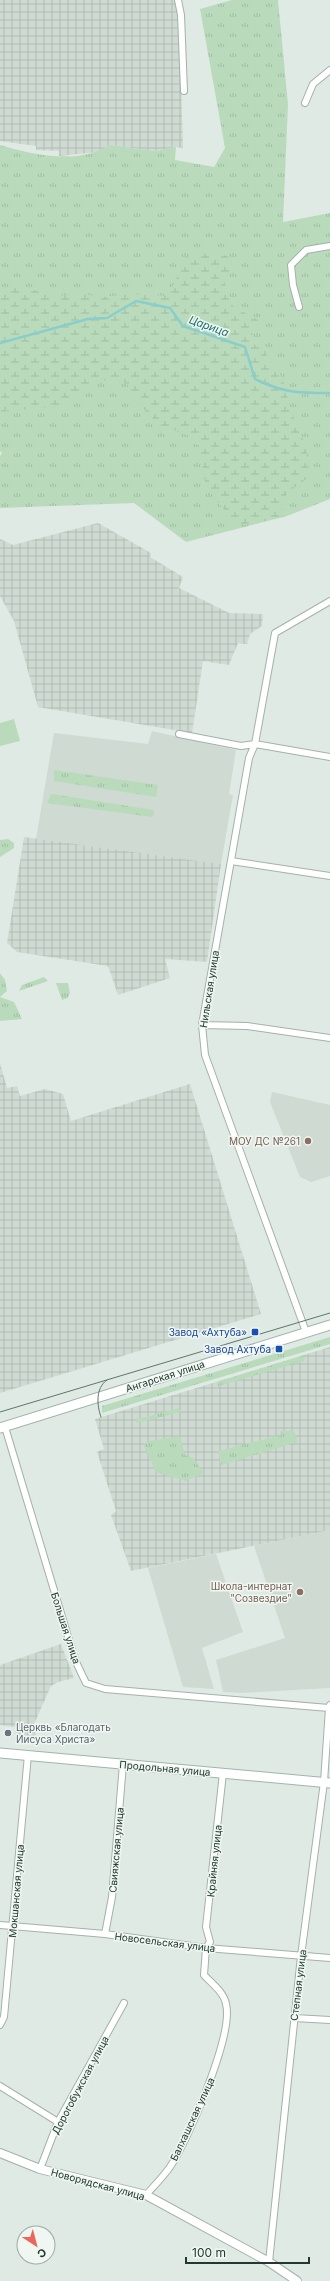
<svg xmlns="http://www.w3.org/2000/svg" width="330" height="2281" font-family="Inter,sans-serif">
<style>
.built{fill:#cedad2}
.industrial{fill:url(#industrial-grid)}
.grass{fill:url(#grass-tufts)}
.wetland{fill:url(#wetland-marsh)}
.park{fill:#b9dbbc}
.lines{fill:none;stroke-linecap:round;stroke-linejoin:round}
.stream{stroke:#89cecc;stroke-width:2.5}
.minor-casing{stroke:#a3b2aa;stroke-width:8}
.tertiary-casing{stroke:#a3b2aa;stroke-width:10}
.secondary-casing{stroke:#9fb5aa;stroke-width:11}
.minor{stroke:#fff;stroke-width:6}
.tertiary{stroke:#fff;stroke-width:8}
.secondary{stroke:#fff;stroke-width:9}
.tram{stroke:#5b766a;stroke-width:1}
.education-dot{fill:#8d6e63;stroke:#f0f7f2;stroke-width:1.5}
.transit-dot{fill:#1a4fb4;stroke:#f0f7f2;stroke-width:1.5}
.worship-dot{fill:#6b7280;stroke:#f0f7f2;stroke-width:1.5}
.labels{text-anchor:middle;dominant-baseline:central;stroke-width:3;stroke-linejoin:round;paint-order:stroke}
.street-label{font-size:10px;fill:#213a2f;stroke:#f0f7f2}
.education-label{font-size:10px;fill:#785e54;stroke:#f0f7f2;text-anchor:end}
.transit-label{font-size:10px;fill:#164399;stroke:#f0f7f2;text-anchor:end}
.worship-label{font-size:10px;fill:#5b616d;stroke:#f0f7f2;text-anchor:start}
.water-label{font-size:11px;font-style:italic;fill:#1e7372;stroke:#f0f7f2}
</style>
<defs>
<pattern id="industrial-grid" width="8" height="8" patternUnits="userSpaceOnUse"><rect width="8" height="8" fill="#cedad2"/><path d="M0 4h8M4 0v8" fill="none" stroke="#b1bcb5"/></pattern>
<pattern id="grass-tufts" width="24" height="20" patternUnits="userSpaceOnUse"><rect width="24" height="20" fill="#b9dbbc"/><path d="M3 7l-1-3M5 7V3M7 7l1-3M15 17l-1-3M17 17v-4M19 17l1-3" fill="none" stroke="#9fbda2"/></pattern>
<pattern id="wetland-marsh" width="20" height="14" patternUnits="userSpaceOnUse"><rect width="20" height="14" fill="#b9dbbc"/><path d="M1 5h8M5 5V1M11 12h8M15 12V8" fill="none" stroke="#9fbda2"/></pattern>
</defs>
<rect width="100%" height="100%" fill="#e0eae4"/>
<!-- built -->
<path class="built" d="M152 731 236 750 229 794 233 795 221 864 36 839 54 733 148 744Z
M272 1092 330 1105V1176L311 1182 300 1177 270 1102Z
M330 1530V1688L241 1693 223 1692 216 1660 285 1638 254 1546Z
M216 1554 243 1632 202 1648 214 1689 183 1687 148 1568Z"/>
<!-- industrial -->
<path class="industrial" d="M0 0H176L179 15 183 148 176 147 155 151 110 145 98 152 59 156V151L36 150V146L0 141Z
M98 523 151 553 150 557 183 577 179 588 229 613 263 614 262 626 250 634 247 644 238 643 229 665 203 661 192 733 38 707 14 621 0 596V539L13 545Z
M24 837 221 864 207 962 165 959 170 978 118 995 108 966 17 952 7 943Z
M0 1063 7 1088 17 1086 20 1096 45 1089 63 1094 71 1121 190 1084 261 1314 0 1393Z
M330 1347V1530L131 1571 111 1515 116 1511 97 1452 104 1449 95 1419Z
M61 1644 74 1678 58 1682 51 1686 34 1724 36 1725 35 1742 15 1740 16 1727 0 1725V1665Z"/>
<!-- grass -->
<path class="grass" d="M232 0H278L288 104 283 222 330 213V499L287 516 186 542 134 503 0 508V456L2 453 0 451V145C34 155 78 165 110 145L155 151 176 147 175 160 214 167 225 148 200 9Z
M54 770 158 785 156 797 54 781Z
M51 794 154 810 153 817 47 803Z
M8 839 14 843V848L0 857V840Z
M0 973 5 980 7 991 0 997 14 1002 22 1019 0 1021Z
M44 977 48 981 19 991 22 985Z
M56 983H68L70 993 68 998 62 1000Z
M330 1337V1344L102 1413V1406Z
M305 1355 304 1361 218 1386 217 1382Z
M179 1408 181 1412 137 1423 135 1420Z
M280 1431H294L298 1442 221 1465 218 1451 281 1435Z
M180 1436 185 1455 193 1458 204 1473 185 1481 156 1472 143 1444 149 1441Z"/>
<!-- wetland -->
<path class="wetland" d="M209 253 228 256 232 266 224 281 233 306 258 320 252 333 256 347 264 346 267 356 283 379 291 411 306 446 310 477C296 486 279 494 282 513L287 515 248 525 234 523 206 486 199 449 193 437 159 425 136 401 127 384 114 376 84 391 62 406 0 412V295L17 286 59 296 79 293 100 297 133 294 167 296 174 284 184 258Z"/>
<!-- park -->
<path class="park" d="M14 719 20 741 0 746V723Z"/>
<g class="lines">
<!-- stream -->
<path class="stream" d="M0 343 88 319 107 318 136 301 170 308 183 326 245 347 255 379C284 393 298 393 330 393"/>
<defs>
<path id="minor" d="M178 0 181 15 184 91
M305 103 313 84 330 70
M299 307 293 285 291 265 306 250 330 246
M179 734 241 746 255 744 330 757
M231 861 330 876
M202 1025 247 1026 330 1038
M306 1332 205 1055 202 1025 249 758 255 744 275 633 330 601
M5 1427 75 1660 86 1683 105 1689 329 1708 330 1705
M0 1925 105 1934 206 1948 330 1958
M105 1934 112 1897 123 1764
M294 2018 330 2020
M0 2025 4 2017 28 1755
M0 2086 58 2122
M40 2169 58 2122 124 2003
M146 2195C154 2186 163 2177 170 2167 188 2140 234 2034 226 2004 224 1992 211 1983 204 1975L206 1948 210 1942 206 1927 223 1773
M269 2262 301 1956 324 1782 329 1708"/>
<path id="tertiary" d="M0 2153 40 2169 146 2195 269 2262 297 2281"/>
<path id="secondary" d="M0 1428 330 1325
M0 1753 330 1783"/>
</defs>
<!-- minor casing -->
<use href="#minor" class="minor-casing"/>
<!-- tertiary casing -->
<use href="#tertiary" class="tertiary-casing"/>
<!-- secondary casing -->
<use href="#secondary" class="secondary-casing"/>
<!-- minor -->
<use href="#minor" class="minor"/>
<!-- tertiary -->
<use href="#tertiary" class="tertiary"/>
<!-- secondary -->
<use href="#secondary" class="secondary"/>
<!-- tram -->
<path class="tram" d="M0 1412 330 1313
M101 1417C97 1406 95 1388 107 1380"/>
</g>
<!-- markers -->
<g class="education-dot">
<circle cx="308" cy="1141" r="4"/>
<circle cx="300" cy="1592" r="4"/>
</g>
<g class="transit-dot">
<rect x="251" y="1328" width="8" height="8" rx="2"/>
<rect x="275" y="1345" width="8" height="8" rx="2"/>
</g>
<circle class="worship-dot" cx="8" cy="1733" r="4"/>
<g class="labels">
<!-- street labels -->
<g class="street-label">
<text transform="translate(209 989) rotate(-81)">Нильская улица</text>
<text transform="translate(165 1376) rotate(-18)">Ангарская улица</text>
<text transform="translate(66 1628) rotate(72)">Большая улица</text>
<text transform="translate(165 1768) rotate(5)">Продольная улица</text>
<text transform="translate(116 1850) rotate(-85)">Свияжская улица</text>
<text transform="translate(214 1861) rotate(-84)">Крайняя улица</text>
<text transform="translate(16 1891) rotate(-85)">Мокшанская улица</text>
<text transform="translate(165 1942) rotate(7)">Новосельская улица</text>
<text transform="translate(298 1985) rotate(-83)">Степная улица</text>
<text transform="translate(80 2085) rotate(-62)">Дорогобужская улица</text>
<text transform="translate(192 2119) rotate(-65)">Балхашская улица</text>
<text transform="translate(98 2184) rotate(15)">Новорядская улица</text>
</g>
<!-- education labels -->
<g class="education-label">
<text x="300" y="1141">МОУ ДС №261</text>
<text x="292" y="1586">Школа-интернат<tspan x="292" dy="12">"Созвездие"</tspan></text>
</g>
<!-- transit labels -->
<g class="transit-label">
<text x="247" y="1332">Завод «Ахтуба»</text>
<text x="271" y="1349">Завод Ахтуба</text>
</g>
<!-- worship labels -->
<g class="worship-label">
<text x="16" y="1727">Церквь «Благодать<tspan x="16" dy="12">Иисуса Христа»</tspan></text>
</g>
<!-- water labels -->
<g class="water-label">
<text transform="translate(209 326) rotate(20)">Царица</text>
</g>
</g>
<!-- north arrow -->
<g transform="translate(36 2245) rotate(144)"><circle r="19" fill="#f0f7f2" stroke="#9daba4"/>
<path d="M0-3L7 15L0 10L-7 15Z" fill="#ed655b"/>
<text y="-6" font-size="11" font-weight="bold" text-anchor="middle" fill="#213a2f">С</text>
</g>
<!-- scale -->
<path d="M186 2257v6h123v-6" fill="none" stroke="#213a2f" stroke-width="2"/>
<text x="192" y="2257" font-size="12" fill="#213a2f" stroke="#f0f7f2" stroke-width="3" paint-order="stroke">100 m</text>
</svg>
